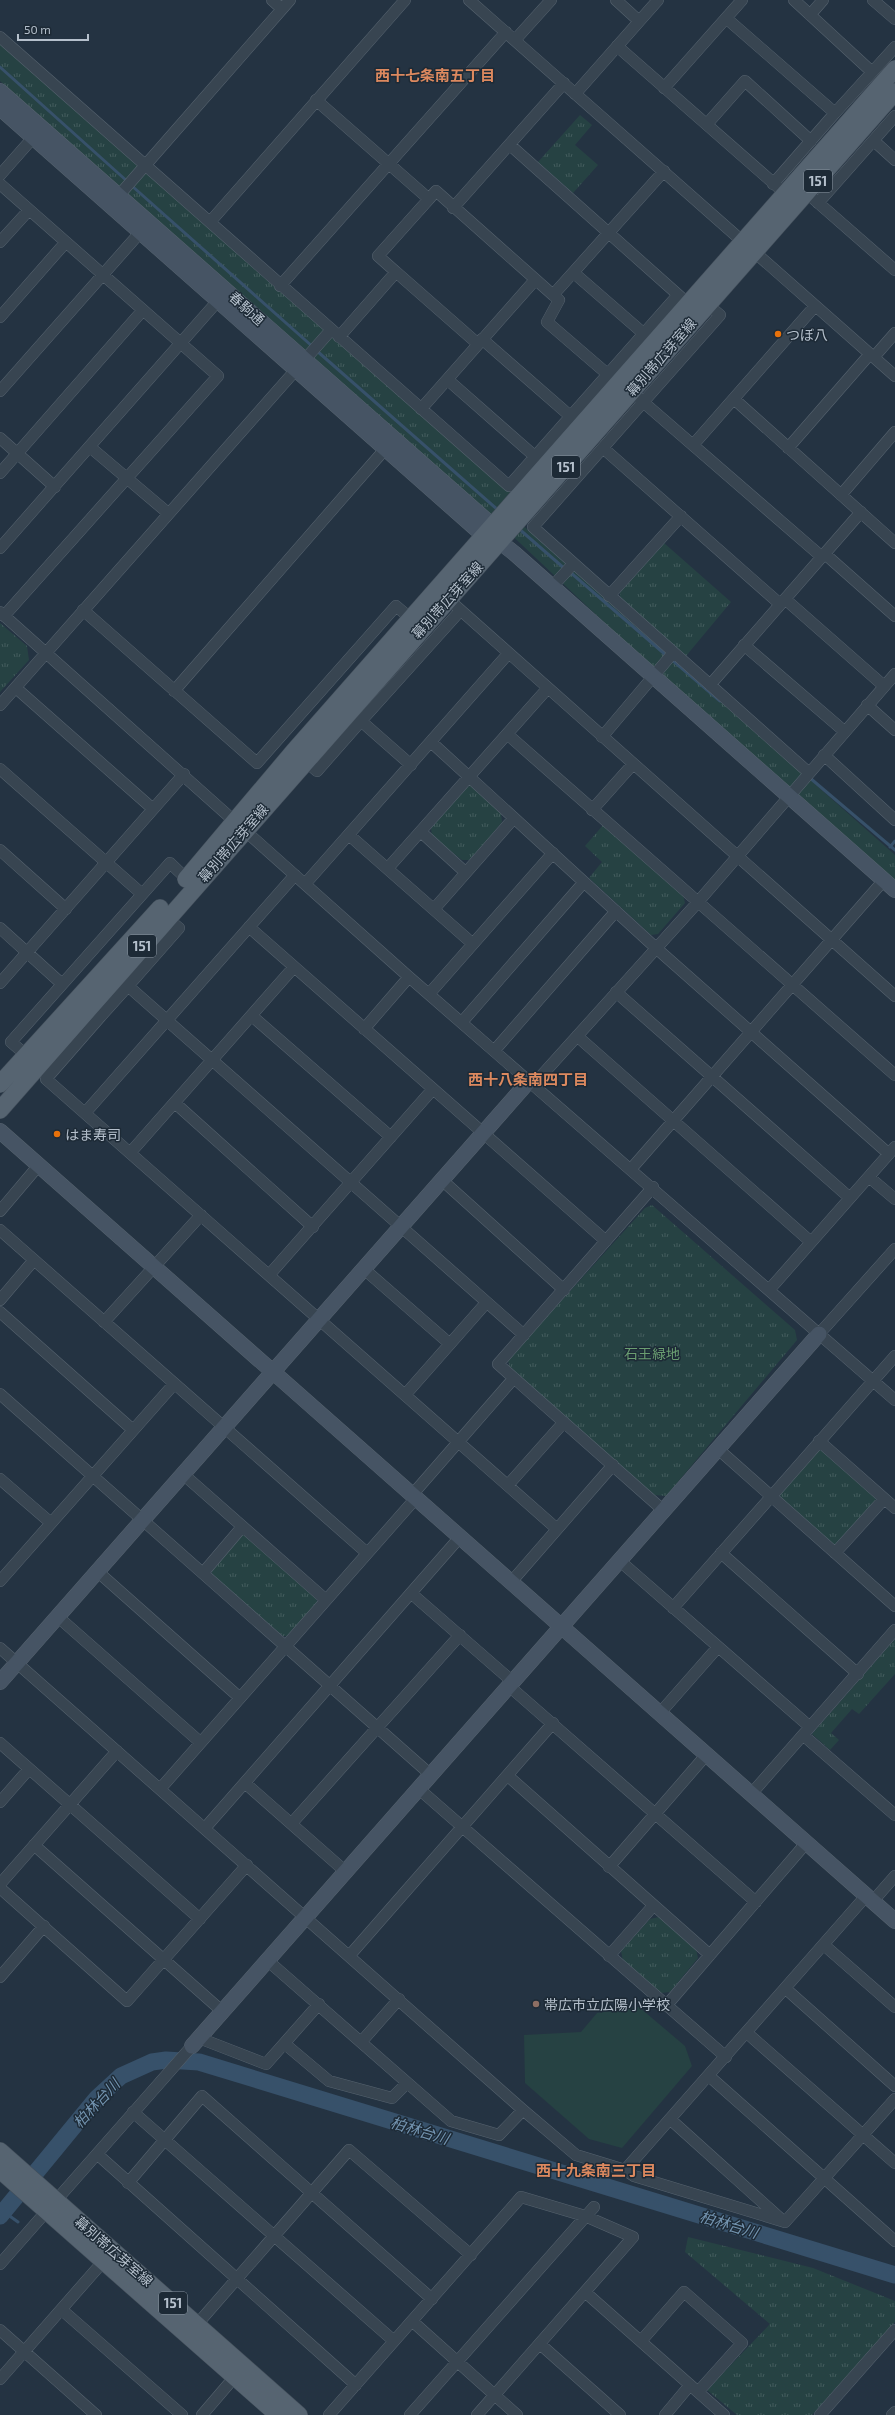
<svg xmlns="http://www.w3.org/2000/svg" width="895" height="2415" font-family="'Exo 2','Noto Sans JP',sans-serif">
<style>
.grass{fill:url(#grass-tufts)}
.pitch{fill:#264243}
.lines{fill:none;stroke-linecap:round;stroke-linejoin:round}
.stream{stroke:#37516a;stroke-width:3}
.river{stroke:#37516a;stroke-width:17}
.street-casing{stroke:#56636f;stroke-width:12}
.secondary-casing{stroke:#56636f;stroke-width:16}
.primary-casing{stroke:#424e5a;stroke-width:18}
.street{stroke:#384551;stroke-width:11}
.secondary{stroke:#465464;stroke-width:15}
.primary{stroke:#566471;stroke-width:17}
.food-dot{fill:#e8710a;stroke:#1d2a36;stroke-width:1.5}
.education-dot{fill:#8d6e63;stroke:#1d2a36;stroke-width:1.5}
.labels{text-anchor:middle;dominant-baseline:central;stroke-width:3;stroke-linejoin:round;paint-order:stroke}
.shield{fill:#1d2a36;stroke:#87939f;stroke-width:1}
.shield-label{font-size:13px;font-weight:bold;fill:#b5c0cc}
.street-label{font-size:14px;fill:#b5c0cc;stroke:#1d2a36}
.poi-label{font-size:14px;fill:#b5c0cc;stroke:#1d2a36;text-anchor:start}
.park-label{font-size:14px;fill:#6a9e71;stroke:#1d2a36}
.neighbourhood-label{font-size:15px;font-weight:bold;fill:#dc895f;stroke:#1d2a36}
.water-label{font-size:15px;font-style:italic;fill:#7394b0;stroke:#1d2a36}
</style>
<defs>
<pattern id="grass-tufts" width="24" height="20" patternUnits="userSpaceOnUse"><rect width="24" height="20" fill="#264243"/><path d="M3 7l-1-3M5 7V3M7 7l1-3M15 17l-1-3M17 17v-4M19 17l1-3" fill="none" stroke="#435c5d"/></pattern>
</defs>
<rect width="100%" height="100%" fill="#243342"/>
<!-- grass -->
<path class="grass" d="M0 43 512 494 502 507 895 855V880L659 674 485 510 0 81Z
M580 115 592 125 575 145 598 165 573 193 538 162Z
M664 543 731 602 686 656 620 598V591Z
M0 623 27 646 29 660 0 692Z
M472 786 501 813 502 822 471 860H462L432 836 431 828 466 787Z
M604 824 683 895 685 903 658 934 651 935 589 878 602 862 585 846Z
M652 1205 795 1330 797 1340 666 1496 654 1495 510 1370 508 1360 645 1208Z
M824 1450 875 1495 876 1502 836 1547 781 1500 780 1493 817 1451Z
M245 1535 313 1593 318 1603 287 1636H283L213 1576 211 1569 239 1536Z
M895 1639V1674L859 1714 852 1709 831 1733 839 1740 830 1750 812 1734Z
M659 1917 696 1949 698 1958 670 1992 661 1993 623 1961 621 1951 650 1919Z
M688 2237 813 2268 895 2301V2322L812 2415H737L707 2390 770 2324 685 2252Z"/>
<!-- pitch -->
<path class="pitch" d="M639 2007 685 2046 692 2066 622 2148 589 2139 525 2083 524 2035 581 2032 597 2013Z"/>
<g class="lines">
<!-- stream -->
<path class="stream" d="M0 67 128 182
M132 186 313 347
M317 351 499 511
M518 528 565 569
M570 572 667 656
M671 659 720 701
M810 778 895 850
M890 847 895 841
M4 2212 18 2222"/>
<!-- river -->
<path class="river" d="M0 2216 97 2098 121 2076 152 2062 166 2060 199 2062 895 2275"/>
<defs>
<path id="street" d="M272 0 282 9
M469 0 895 376
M616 0 639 21
M794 0 872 72
M873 0 895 19
M810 15 823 0
M726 18 835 113 773 184
M0 37 509 486 678 295
M515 40 551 0
M617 46 779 188
M664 88 742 0
M575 94 658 0
M316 100 429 199 436 191 553 295 559 300 547 322 612 378
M835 113 895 47
M707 124 745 81 811 141
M874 141 895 160
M510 145 684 300
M0 175 38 132
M0 184 218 376 4 616
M807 193 895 270
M114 201 290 0
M818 203 895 116
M453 208 564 83
M210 222 405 0
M0 242 29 210
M396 272 378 256 429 199
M574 273 643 333
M280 286 506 32
M553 295 664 171
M708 305 720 315 533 527 808 772
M0 317 66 242
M339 337 396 272 478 344
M482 339 569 415
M874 357 895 333
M448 380 539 460
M627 388 822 557
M0 391 145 227
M734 399 895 543
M421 409 535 280
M0 438 55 487
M693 445 815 306
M90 447 168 513
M603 448 780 604
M788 448 870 354
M0 473 143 310
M841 495 895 432
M0 548 223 295
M825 554 895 616
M552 587 573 564
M609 596 681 516
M448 599 895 996
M785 599 884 686
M83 610 257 763 396 606 416 623
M0 612 409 977 895 1400
M744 645 844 731
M710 685 861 512
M16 688 153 809
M174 691 386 448
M0 705 331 330
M867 705 895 730
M361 721 460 611
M507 734 895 1075
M602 737 673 653
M431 742 656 948 889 1154
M824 755 895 820
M302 758 317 771 361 721 411 765
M0 769 142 894
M592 810 633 764
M421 832 465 872
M349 835 473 944
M0 850 66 909
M388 868 547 689
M305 884 508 654
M434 909 514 818
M249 927 606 1241
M0 928 62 984
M0 983 184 774
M128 986 179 928 167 918
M616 992 850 1198
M429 994 553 853
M87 1003 101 1016 46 1079 557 1529
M101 1016 128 986 524 1335
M252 1016 391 1137
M462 1022 584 882
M364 1029 409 977
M577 1036 811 1242
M494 1051 616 911
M26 1055 11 1042 170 863 191 883
M533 1085 698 902 895 674
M175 1103 313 1227
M85 1113 295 875
M130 1153 294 967
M631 1169 884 880
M869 1177 895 1199
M443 1181 564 1290
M653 1187 498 1364 664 1511
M0 1211 39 1165
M0 1230 367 1553
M364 1269 450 1344
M270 1274 433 1089
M769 1290 895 1147
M0 1300 34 1260
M0 1312 133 1430
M104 1322 201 1215
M819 1334 895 1249
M0 1394 431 1775
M405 1395 486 1303
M819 1441 895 1508
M718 1449 895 1606
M183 1474 326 1600
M0 1479 51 1523
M508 1485 564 1422
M412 1495 514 1378
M721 1553 858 1674
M835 1553 884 1499
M620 1561 810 1727
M97 1571 239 1697
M203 1573 242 1527
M0 1581 174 1384
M512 1581 613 1465
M412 1594 513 1682
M673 1608 895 1356
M57 1616 200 1742
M0 1648 523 2110 576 2155 625 2170 634 2176 785 2222
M509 1686 756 1902
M660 1713 718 1647
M803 1735 895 1815
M0 1743 200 1919
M508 1776 710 1955
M245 1783 346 1872
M160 1789 416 1498
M419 1789 726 2057
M752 1793 895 1630
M0 1802 29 1769
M292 1823 460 1635
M205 1828 460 1537
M34 1845 223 2012
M609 1867 707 1754
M0 1884 117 1751
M0 1888 127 2001 247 1865
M873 1901 895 1876
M824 1945 895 2007
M350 1955 553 1723
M609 1956 653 1906
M267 1960 451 2121 499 2135 523 2110
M0 1977 44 1926
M786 1989 895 2086
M666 2006 807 1842
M747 2033 895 2163
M199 2038 266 2064 319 2004
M362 2041 399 1999
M285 2044 329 2081 392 2098 407 2083
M709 2076 895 2241
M133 2112 394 2341
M671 2120 782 2220
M97 2154 356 2385
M625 2170 866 1896
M128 2183 202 2096 432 2299
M785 2222 895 2099
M0 2264 192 2046
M585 2292 724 2415
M62 2310 182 2415
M412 2321 517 2415
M193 2329 349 2150 471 2255
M0 2330 96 2415
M641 2341 684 2292 742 2343 698 2392
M540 2344 620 2415
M0 2379 108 2256
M202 2415 238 2373
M329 2415 521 2197 585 2216 633 2237 477 2415
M410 2415 594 2207
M665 2415 690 2385
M820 2415 895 2330
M892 2415 895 2412"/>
<path id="secondary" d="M0 91 493 526 497 535
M0 108 484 536 500 542 514 553 895 890
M0 1131 895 1921
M0 1682 529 1081
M192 2046 819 1334"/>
<path id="primary" d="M186 879 294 751 895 69
M0 1084 160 908
M0 1110 895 92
M0 2151 299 2415
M0 2170 278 2415"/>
</defs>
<!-- street casing -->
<use href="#street" class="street-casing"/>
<!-- secondary casing -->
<use href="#secondary" class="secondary-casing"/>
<!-- primary casing -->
<use href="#primary" class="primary-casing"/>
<!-- street -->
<use href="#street" class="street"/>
<!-- secondary -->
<use href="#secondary" class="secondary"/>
<!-- primary -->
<use href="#primary" class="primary"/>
</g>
<!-- markers -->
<g class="food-dot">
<circle cx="778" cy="334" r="4"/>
<circle cx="57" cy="1134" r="4"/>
</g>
<circle class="education-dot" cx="536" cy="2004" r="4"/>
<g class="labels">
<!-- shield labels -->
<g class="shield">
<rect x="804" y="170" width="28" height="22" rx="3"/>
<rect x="552" y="456" width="28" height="22" rx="3"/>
<rect x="128" y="935" width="28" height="22" rx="3"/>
<rect x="159" y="2292" width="28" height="22" rx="3"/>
</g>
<g class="shield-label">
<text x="818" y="181">151</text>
<text x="566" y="467">151</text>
<text x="142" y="946">151</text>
<text x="173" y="2303">151</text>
</g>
<!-- street labels -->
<g class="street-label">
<text transform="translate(247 308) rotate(42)">春駒通</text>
<text transform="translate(661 357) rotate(-49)">幕別帯広芽室線</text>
<text transform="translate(447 600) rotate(-48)">幕別帯広芽室線</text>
<text transform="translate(233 843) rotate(-49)">幕別帯広芽室線</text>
<text transform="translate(114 2251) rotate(41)">幕別帯広芽室線</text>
</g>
<!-- poi labels -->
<g class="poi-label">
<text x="786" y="334">つぼ八</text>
<text x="65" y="1134">はま寿司</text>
<text x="544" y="2004">帯広市立広陽小学校</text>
</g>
<!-- park labels -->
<g class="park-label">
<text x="652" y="1353">石王緑地</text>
</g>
<!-- neighbourhood labels -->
<g class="neighbourhood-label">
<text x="435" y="75">西十七条南五丁目</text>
<text x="528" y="1079">西十八条南四丁目</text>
<text x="596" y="2170">西十九条南三丁目</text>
</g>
<!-- water labels -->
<g class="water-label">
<text transform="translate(96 2103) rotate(-47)">柏林台川</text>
<text transform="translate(420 2130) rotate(17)">柏林台川</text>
<text transform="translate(729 2224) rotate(17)">柏林台川</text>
</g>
</g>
<!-- scale -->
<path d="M18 34v6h70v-6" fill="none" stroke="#b5c0cc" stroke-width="2"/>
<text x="24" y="34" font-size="12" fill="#b5c0cc" stroke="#1d2a36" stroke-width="3" paint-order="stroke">50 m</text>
</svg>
